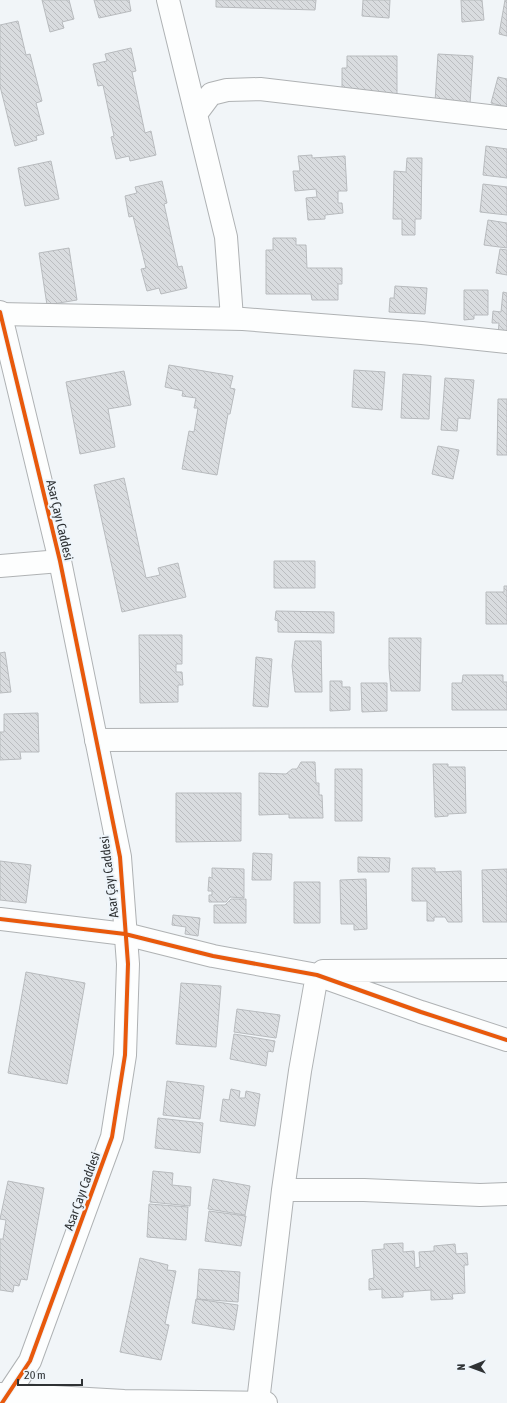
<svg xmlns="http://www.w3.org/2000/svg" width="507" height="1403" font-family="'Asap Condensed',sans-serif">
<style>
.building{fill:url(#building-back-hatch);stroke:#b8bbbe}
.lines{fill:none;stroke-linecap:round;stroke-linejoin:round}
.minor-casing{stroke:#afb2b4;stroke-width:24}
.tertiary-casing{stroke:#afb2b4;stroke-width:24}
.minor{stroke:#fdfefe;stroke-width:22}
.tertiary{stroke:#fdfefe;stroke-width:22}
.cycleway-casing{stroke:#eef5fb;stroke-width:6}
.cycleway{stroke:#e8590c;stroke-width:4}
.labels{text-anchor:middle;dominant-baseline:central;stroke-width:4;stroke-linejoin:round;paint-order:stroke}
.street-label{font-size:13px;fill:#2f3234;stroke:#eef5fb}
</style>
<defs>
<pattern id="building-back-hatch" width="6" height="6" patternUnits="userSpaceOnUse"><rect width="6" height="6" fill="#d9dcdf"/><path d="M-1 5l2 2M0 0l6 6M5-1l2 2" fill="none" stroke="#bbbdc0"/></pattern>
</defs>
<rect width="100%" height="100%" fill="#f1f5f8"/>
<!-- building -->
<path class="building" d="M42 0H69L74 19 62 22 64 28 50 32Z
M94 0H129L131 11 99 18Z
M216 0H316L315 10 216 7Z
M363 0H390L389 18 362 16Z
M461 0H482L484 20 462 22Z
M505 0H507V36L499 34Z
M18 21 26 55 30 54 42 101 36 103 44 134 36 136 37 140 15 146 0 86V25Z
M131 48 136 71 132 72 145 133 151 131 156 155 130 161 129 156 116 159 111 137 114 136 103 85 98 86 93 64 107 61 105 54Z
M438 54 473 56 470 104 435 102Z
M347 56H397V94L342 95V68H347Z
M498 77 507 79V107L491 103Z
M486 146 507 149V178L483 175Z
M312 155V158L345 156 347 191H338V203H342L343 213 325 215V219L308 220 306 198 317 197 316 189 295 191 293 171H300L298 156Z
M407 158H422L421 219H415V235H402V219H393L394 171 406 172Z
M51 161 59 199 25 206 18 168Z
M162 181 167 203 164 204 178 267 182 266 187 288 161 294 159 288 147 291 141 269 146 268 133 216 129 217 125 196 137 193 135 187Z
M483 184 507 187V215L480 212Z
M488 220 507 223V248L484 245Z
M273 238H296V245H306L307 268H342V284H338V300H312L311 294H266V250H273Z
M69 248 77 300 47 305 39 253Z
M500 249 507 250V275L496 273Z
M395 286 427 288 425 314 389 312 390 298H394Z
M464 290H488V315H474V319L464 320Z
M503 292 507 293V335H498L499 323H492L493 311 501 312Z
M169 365 233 376 230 388 235 389 230 414H228L217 475 182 469 189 431 194 432 198 408H194L196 398 182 396 183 391 165 387Z
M354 370 385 372 382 410 352 407Z
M124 371 131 405 108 409 115 447 80 454 66 382Z
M403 374 431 376 429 419 401 418Z
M445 378 474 380 470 419 458 418 457 431 441 430Z
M498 399H507V455H497Z
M438 446 459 450 453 479 432 474Z
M124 478 146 578 160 575 158 568 178 563 186 597 122 612 94 485Z
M274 561H315V588H274Z
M504 586H507V624H486V592H504Z
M276 611 334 612V633L278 632V621L275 620Z
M139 635H182V664H176V672H182L183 685H178V702L140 703Z
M389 638H421L420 691H391L389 668Z
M295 641H321L322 692H295L292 666Z
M5 652 11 692 0 693V653Z
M256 657 272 659 268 707 253 706Z
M463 675H503V682H507V710H452V683H462Z
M330 681H342V687H350V710L330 711Z
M361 683H387V711L362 712Z
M38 713 39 752H20L21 759 0 760V732H4V714Z
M301 762H315L316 783H319V795H322L323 818H289V814L259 815V773L286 774 292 769H297Z
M433 764H448V767H465L466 813 448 814V816L435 817Z
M335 769H362V821H335Z
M176 793H241V841L176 842Z
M253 853 272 854 271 880H252Z
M358 857 390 858 389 872H358Z
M0 861 31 865 26 903 0 900Z
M212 868 244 869V898L230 897 226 902H209V895H212V891H208L209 877 212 878Z
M412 868H435V872L461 871 462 922H448L445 917H434V921H427V901H412Z
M507 869V922H483L482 870Z
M366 879 367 929 354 930V924H341L340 880Z
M294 882H320V923H294Z
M231 899H246V923H214V905H225Z
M173 915 200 918 198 936 185 934 186 927 172 925Z
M26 972 85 983 67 1084 8 1073Z
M181 983 221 986 216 1047 176 1044Z
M237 1009 280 1015 276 1038 234 1032Z
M234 1034 275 1041 273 1052 268 1051 266 1066 230 1059Z
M167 1081 204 1086 200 1119 163 1115Z
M231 1089 240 1091 239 1098H245L246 1091 260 1094 255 1126 220 1121 223 1099 229 1100Z
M158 1118 203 1123 200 1153 155 1148Z
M153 1171 173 1173 172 1185 191 1187 190 1206 150 1202Z
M213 1179 250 1186 245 1215 208 1209Z
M8 1181 44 1188 27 1280 21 1279 19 1286 14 1285 13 1292 0 1290V1239H3L6 1220 0 1219Z
M149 1204 188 1207 186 1240 147 1237Z
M209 1211 246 1216 241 1246 205 1241Z
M403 1243V1252L414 1251 415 1268 420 1267 419 1252 434 1251V1246L455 1244 456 1254 467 1253 468 1265H464L465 1293 452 1294 453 1299 431 1300V1290L403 1292V1297L382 1298V1289L369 1290V1279L374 1278 372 1250 384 1249V1244Z
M140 1258 168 1265 167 1270 176 1271 165 1324 169 1325 161 1360 120 1352Z
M199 1269 240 1272 238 1302 197 1299Z
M196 1299 238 1305 234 1330 192 1323Z"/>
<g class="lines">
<defs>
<path id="minor" d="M168 0 226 237 232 318
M196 114 211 94 227 90 260 89 507 118
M0 314 243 319 422 333 507 342
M0 566 60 561
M96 740 507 739
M0 919 125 934 213 956 317 975 421 1012 507 1040
M323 971 507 970
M283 1190H364L480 1195 507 1194
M258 1402 283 1190 300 1071 317 975"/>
<path id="tertiary" d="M0 312 60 561 120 857 128 964 125 1055 112 1137 30 1361 2 1403
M0 1394 124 1401 266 1403"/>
</defs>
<!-- minor casing -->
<use href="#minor" class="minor-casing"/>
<!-- tertiary casing -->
<use href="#tertiary" class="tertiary-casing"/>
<!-- minor -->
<use href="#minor" class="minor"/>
<!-- tertiary -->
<use href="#tertiary" class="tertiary"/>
<defs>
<path id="cycleway" d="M0 312 60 561 120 857 128 964 125 1055 112 1137 30 1361 2 1403
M0 919 125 934 213 956 317 975 421 1012 507 1040"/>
</defs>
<!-- cycleway casing -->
<use href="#cycleway" class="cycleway-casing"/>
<!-- cycleway -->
<use href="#cycleway" class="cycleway"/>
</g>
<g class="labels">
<!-- street labels -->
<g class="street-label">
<text transform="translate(60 520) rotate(77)">Asar Çayı Caddesi</text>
<text transform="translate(109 877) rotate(-97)">Asar Çayı Caddesi</text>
<text transform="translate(82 1191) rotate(-70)">Asar Çayı Caddesi</text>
</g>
</g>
<!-- north arrow -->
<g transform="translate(471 1367) rotate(269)" stroke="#eef5fb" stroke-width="3" paint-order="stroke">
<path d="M0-3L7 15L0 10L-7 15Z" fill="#2f3234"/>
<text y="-6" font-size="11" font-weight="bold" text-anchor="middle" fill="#2f3234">N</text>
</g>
<!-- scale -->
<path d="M18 1379v6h64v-6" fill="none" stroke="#2f3234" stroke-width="2"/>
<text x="24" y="1379" font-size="12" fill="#2f3234" stroke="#eef5fb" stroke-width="3" paint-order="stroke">20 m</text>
</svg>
